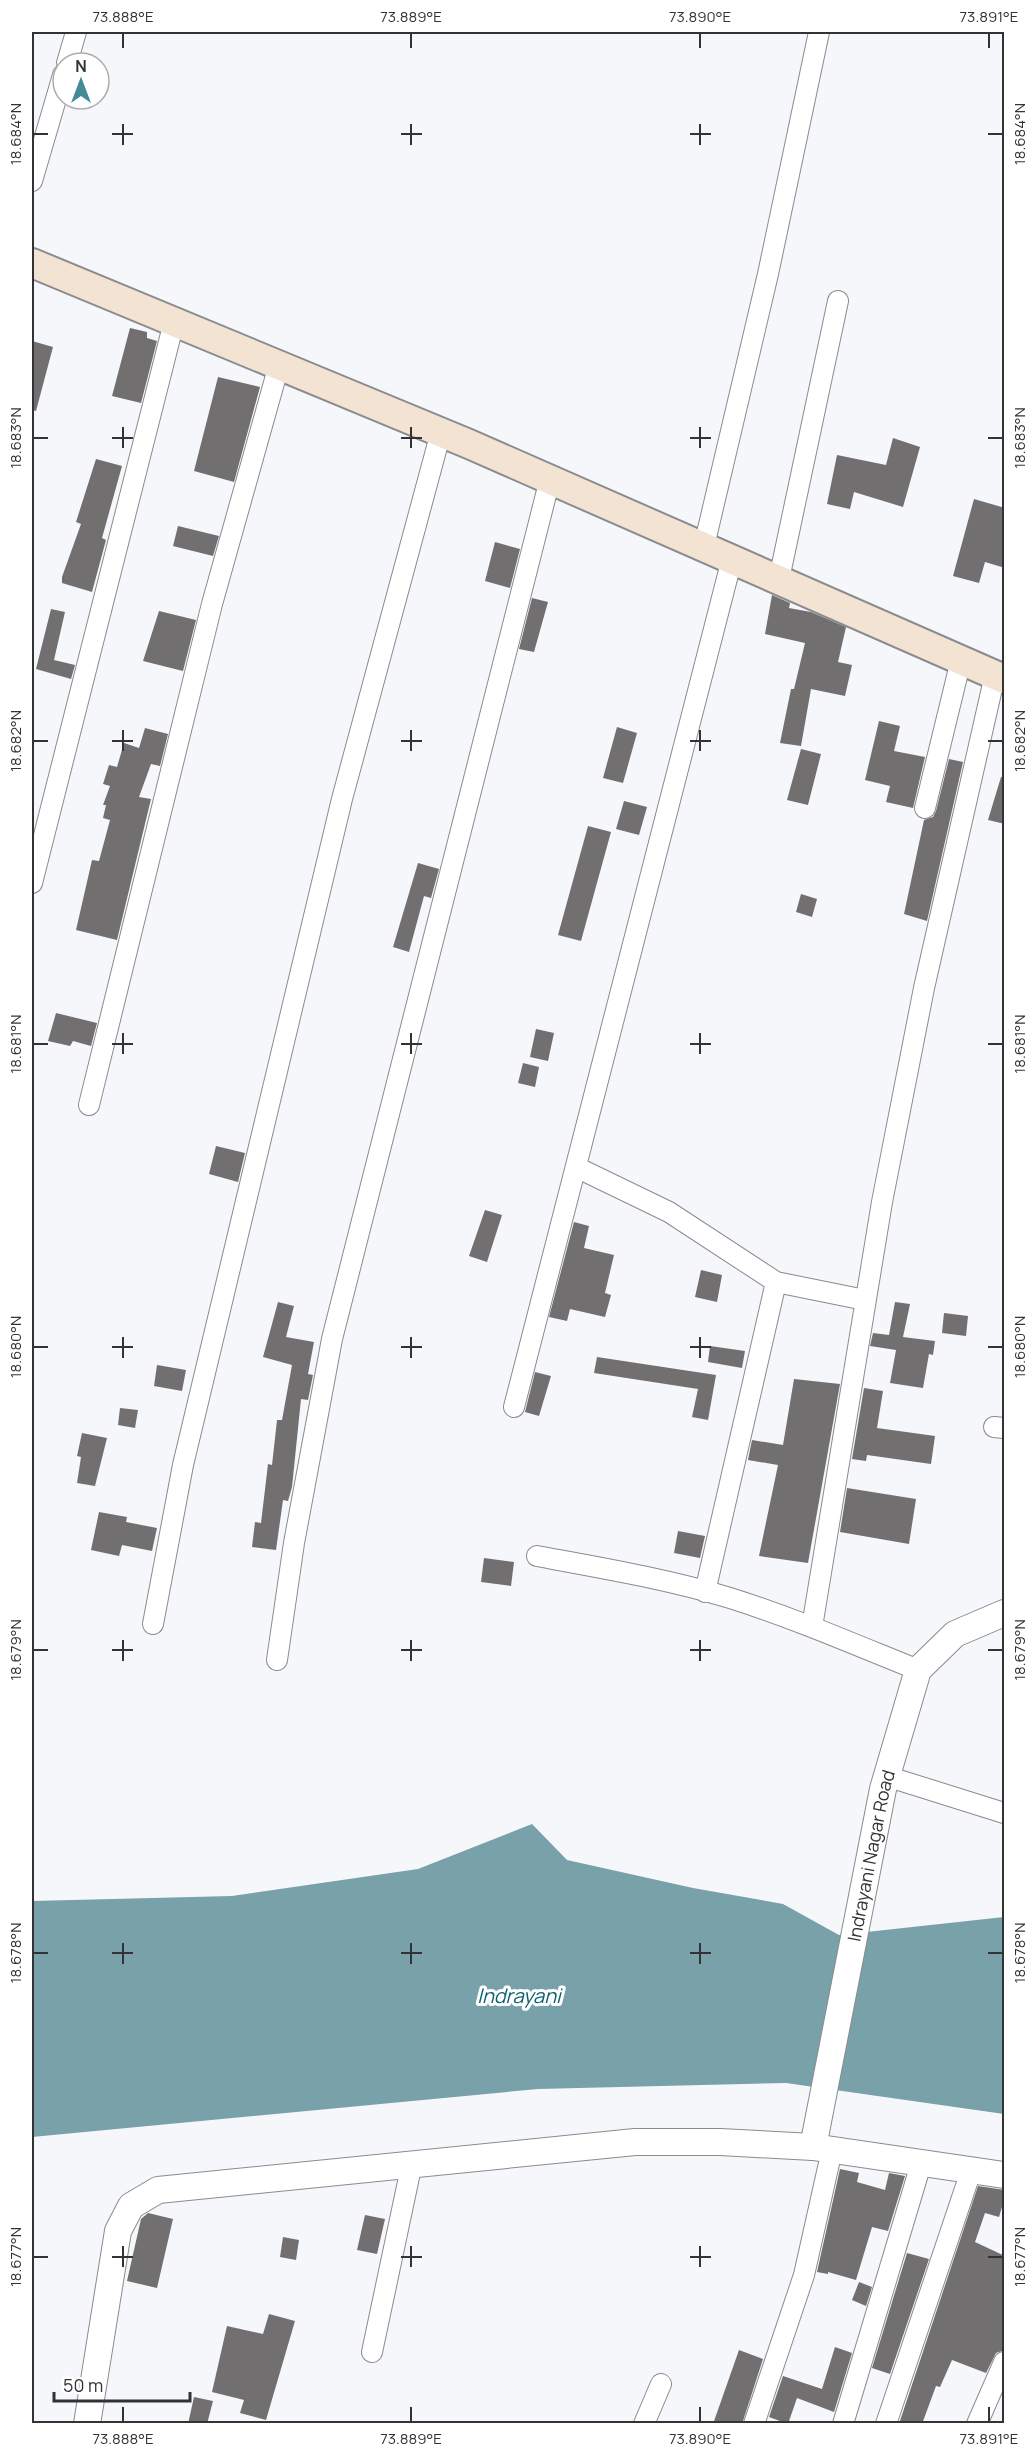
<svg xmlns="http://www.w3.org/2000/svg" width="1036" height="2455" font-family="Manrope,sans-serif">
<style>
.water{fill:#78a1aa}
.building{fill:#726f71}
.lines{fill:none;stroke-linecap:round;stroke-linejoin:round}
.minor-casing{stroke:#8a8b8e;stroke-width:22}
.tertiary-casing{stroke:#8a8b8e;stroke-width:28}
.secondary-casing{stroke:#8a8b8e;stroke-width:32}
.minor{stroke:#fff;stroke-width:20}
.tertiary{stroke:#fff;stroke-width:26}
.secondary{stroke:#f2e3d3;stroke-width:28}
.ticks{fill:none;stroke:#323334;stroke-width:2}
.labels{text-anchor:middle;dominant-baseline:central;stroke-width:6;stroke-linejoin:round;paint-order:stroke}
.street-label{font-size:18px;fill:#323334;stroke:#fff}
.water-label{font-size:20px;font-style:italic;fill:#0c6170;stroke:#fff}
.neatline{fill:none;stroke:#323334;stroke-width:2}
.ticks-label{font-size:15px;text-anchor:middle;fill:#323334}
</style>
<rect width="100%" height="100%" fill="#f6f7fb"/>
<!-- water -->
<path class="water" d="M532 1824 567 1860 693 1888 783 1904 839 1935 1004 1917V2114L786 2083 538 2089 32 2137V1901L232 1896 418 1869Z"/>
<!-- building -->
<path class="building" d="M130 328 147 332V338L157 341 141 403 112 396Z
M32 341 53 347 36 411 32 410Z
M218 377 260 387 234 482 194 471Z
M893 438 920 447 903 507 854 492 850 509 827 504 837 455 886 465Z
M96 459 122 466 102 538 106 540 92 592 62 583V577L81 524 76 522Z
M974 499 1005 508V568L985 562 979 583 953 576Z
M178 526 219 536 213 556 173 546Z
M495 542 520 549 510 588 485 581Z
M772 595 790 603 789 608 811 612 846 627 838 662 852 665 845 696 811 689 801 746 780 743 791 689H794L805 643 765 634Z
M532 598 548 602 534 652 519 649Z
M51 609 65 612 54 660 75 665 71 679 36 669Z
M159 611 196 620 183 671 143 661Z
M879 721 900 726 894 751 925 757 913 808 886 802 890 786 865 780Z
M617 727 637 733 623 783 603 778Z
M145 728 168 734 160 766 151 764 139 797 151 799 117 940 76 930 92 860 99 861 110 820 103 818 106 805H103L110 786 103 784 109 765 117 767 124 743 139 748Z
M801 749 821 754 808 805 787 800Z
M949 759 963 762 927 921 904 914 924 820 933 817 936 811Z
M1001 777 1005 778V824L988 820Z
M624 801 647 807 639 835 616 829Z
M588 826 611 832 581 941 558 935Z
M418 863 439 869 431 898 424 896 409 952 393 947Z
M801 894 817 899 812 917 796 912Z
M56 1013 97 1023 91 1046 73 1041 70 1046 48 1041Z
M536 1029 554 1033 548 1061 530 1057Z
M523 1063 539 1067 535 1087 518 1083Z
M216 1146 245 1153 238 1182 209 1174Z
M485 1210 502 1215 487 1262 469 1256Z
M574 1222 589 1226 584 1248 614 1255 605 1293 611 1295 605 1317 570 1309 567 1321 549 1317Z
M701 1270 722 1275 717 1302 695 1297Z
M278 1302 294 1306 286 1337 314 1342 308 1374 313 1375 308 1400 301 1399 292 1487 288 1501 283 1500 276 1550 252 1547 255 1522 261 1523 268 1464 272 1465 277 1420H282L292 1365 263 1357Z
M895 1302 910 1304 903 1337 935 1341 933 1355 929 1354 923 1388 890 1383 896 1350 870 1346 873 1333 889 1335Z
M944 1313 968 1316 966 1336 942 1333Z
M710 1346 745 1351 742 1368 708 1362Z
M597 1357 716 1375 708 1420 692 1417 698 1389 594 1373Z
M157 1365 186 1370 182 1391 154 1386Z
M535 1372 551 1376 539 1416 525 1412Z
M794 1379 840 1384 808 1563 759 1556 778 1465 748 1460 752 1440 783 1445Z
M864 1388 883 1391 877 1428 935 1436 931 1464 867 1455 866 1461 852 1459Z
M120 1408 138 1410 135 1428 118 1425Z
M82 1433 107 1438 95 1486 77 1483 81 1457 77 1456Z
M847 1488 916 1499 909 1544 840 1532Z
M99 1512 127 1517 126 1522 157 1528 152 1551 122 1545 119 1556 91 1550Z
M678 1531 705 1536 700 1558 674 1553Z
M484 1558 514 1562 511 1586 481 1582Z
M840 2169 859 2173 857 2182 885 2190 889 2173 905 2176 888 2231 872 2227 856 2280 828 2272V2274L817 2272Z
M978 2186 1005 2190V2208L1002 2207 999 2217 985 2213 975 2242 1005 2256V2350L996 2353 986 2373 952 2360 940 2387 936 2386 922 2424H899Z
M148 2213 173 2219 157 2288 127 2281 141 2219Z
M365 2215 385 2219 377 2254 357 2250Z
M283 2237 299 2240 296 2260 280 2257Z
M907 2253 929 2259 890 2374 872 2368Z
M859 2282 872 2287 866 2306 852 2300Z
M269 2314 295 2321 266 2420 240 2413 244 2400 212 2392 227 2326 263 2334Z
M835 2347 852 2353 834 2412 797 2398 788 2424 769 2417 783 2376 822 2389Z
M739 2350 763 2359 742 2424H713Z
M194 2397 213 2401 207 2424H188Z"/>
<g class="lines">
<defs>
<path id="minor" d="M67 63 76 32
M32 181 63 75
M704 546 768 274 819 32
M779 579 838 301
M925 808 961 660
M32 883 174 322
M89 1105 212 604 279 365
M576 1167 669 1212 776 1282
M514 1407 732 559
M994 1427 1004 1428
M537 1556C602 1568 667 1579 730 1598 794 1618 856 1645 918 1670
M705 1592 776 1282 865 1300
M153 1624 183 1465 342 799 441 432
M812 1627 882 1202 924 988 995 675
M277 1660 294 1543 332 1339 550 479
M886 1776 1004 1813
M372 2352 412 2163
M644 2424 661 2384
M754 2424 804 2275 832 2150
M843 2424 921 2164
M886 2424 971 2171
M977 2424 1004 2362"/>
<g id="tertiary">
<path id="s1" d="M813 2147 883 1789 918 1670 955 1634 1004 1613"/>
<path d="M87 2424 118 2231 131 2206 158 2190 635 2142H720L813 2147 1004 2175"/>
</g>
<path id="secondary" d="M32 263 469 444 1004 679"/>
</defs>
<!-- minor casing -->
<use href="#minor" class="minor-casing"/>
<!-- tertiary casing -->
<use href="#tertiary" class="tertiary-casing"/>
<!-- secondary casing -->
<use href="#secondary" class="secondary-casing"/>
<!-- minor -->
<use href="#minor" class="minor"/>
<!-- tertiary -->
<use href="#tertiary" class="tertiary"/>
<!-- secondary -->
<use href="#secondary" class="secondary"/>
</g>
<!-- ticks -->
<path class="ticks" d="M123 33V48M411 33V48M700 33V48M989 33V48M123 124V145M411 124V145M700 124V145M33 134H48M112 134H133M401 134H422M690 134H711M988 134H1003M123 427V448M411 427V448M700 427V448M33 438H48M112 438H133M401 438H422M690 438H711M988 438H1003M123 730V751M411 730V751M700 730V751M33 741H48M112 741H133M401 741H422M690 741H711M988 741H1003M123 1033V1054M411 1033V1054M700 1033V1054M33 1044H48M112 1044H133M401 1044H422M690 1044H711M988 1044H1003M123 1337V1358M411 1337V1358M700 1337V1358M33 1347H48M112 1347H133M401 1347H422M690 1347H711M988 1347H1003M123 1640V1661M411 1640V1661M700 1640V1661M33 1650H48M112 1650H133M401 1650H422M690 1650H711M988 1650H1003M123 1943V1964M411 1943V1964M700 1943V1964M33 1953H48M112 1953H133M401 1953H422M690 1953H711M988 1953H1003M123 2246V2267M411 2246V2267M700 2246V2267M33 2257H48M112 2257H133M401 2257H422M690 2257H711M988 2257H1003M123 2407V2422M411 2407V2422M700 2407V2422M989 2407V2422"/>
<g class="labels">
<!-- street labels -->
<g class="street-label">
<text stroke="none"><textPath href="#s1" startOffset="297">Indrayani Nagar Road</textPath></text>
</g>
<!-- water labels -->
<g class="water-label">
<text x="519" y="1995">Indrayani</text>
</g>
</g>
<!-- border -->
<rect width="1036" height="2455" fill="none" stroke="#ffffff" stroke-width="66"/>
<!-- north arrow -->
<g transform="translate(81 81)"><circle r="28" fill="#ffffff" stroke="#adadae" stroke-width="1.5"/>
<path d="M0-4.5L10 22L0 15L-10 22Z" fill="#468a98"/>
<text y="-9" font-size="16" font-weight="bold" text-anchor="middle" fill="#323334">N</text>
</g>
<!-- scale -->
<path d="M54 2392v9h136v-9" fill="none" stroke="#323334" stroke-width="3"/>
<text x="63" y="2392" font-size="18" fill="#323334" stroke="#ffffff" stroke-width="4.5" paint-order="stroke">50 m</text>
<rect x="33" y="33" width="970" height="2389" class="neatline"/>
<g class="ticks-label">
<text x="123" y="22">73.888°E</text>
<text x="411" y="22">73.889°E</text>
<text x="700" y="22">73.890°E</text>
<text x="989" y="22">73.891°E</text>
<text transform="translate(16 134) rotate(-90)" y="5">18.684°N</text>
<text transform="translate(1020 134) rotate(-90)" y="5">18.684°N</text>
<text transform="translate(16 438) rotate(-90)" y="5">18.683°N</text>
<text transform="translate(1020 438) rotate(-90)" y="5">18.683°N</text>
<text transform="translate(16 741) rotate(-90)" y="5">18.682°N</text>
<text transform="translate(1020 741) rotate(-90)" y="5">18.682°N</text>
<text transform="translate(16 1044) rotate(-90)" y="5">18.681°N</text>
<text transform="translate(1020 1044) rotate(-90)" y="5">18.681°N</text>
<text transform="translate(16 1347) rotate(-90)" y="5">18.680°N</text>
<text transform="translate(1020 1347) rotate(-90)" y="5">18.680°N</text>
<text transform="translate(16 1650) rotate(-90)" y="5">18.679°N</text>
<text transform="translate(1020 1650) rotate(-90)" y="5">18.679°N</text>
<text transform="translate(16 1953) rotate(-90)" y="5">18.678°N</text>
<text transform="translate(1020 1953) rotate(-90)" y="5">18.678°N</text>
<text transform="translate(16 2257) rotate(-90)" y="5">18.677°N</text>
<text transform="translate(1020 2257) rotate(-90)" y="5">18.677°N</text>
<text x="123" y="2444">73.888°E</text>
<text x="411" y="2444">73.889°E</text>
<text x="700" y="2444">73.890°E</text>
<text x="989" y="2444">73.891°E</text>
</g>
</svg>
